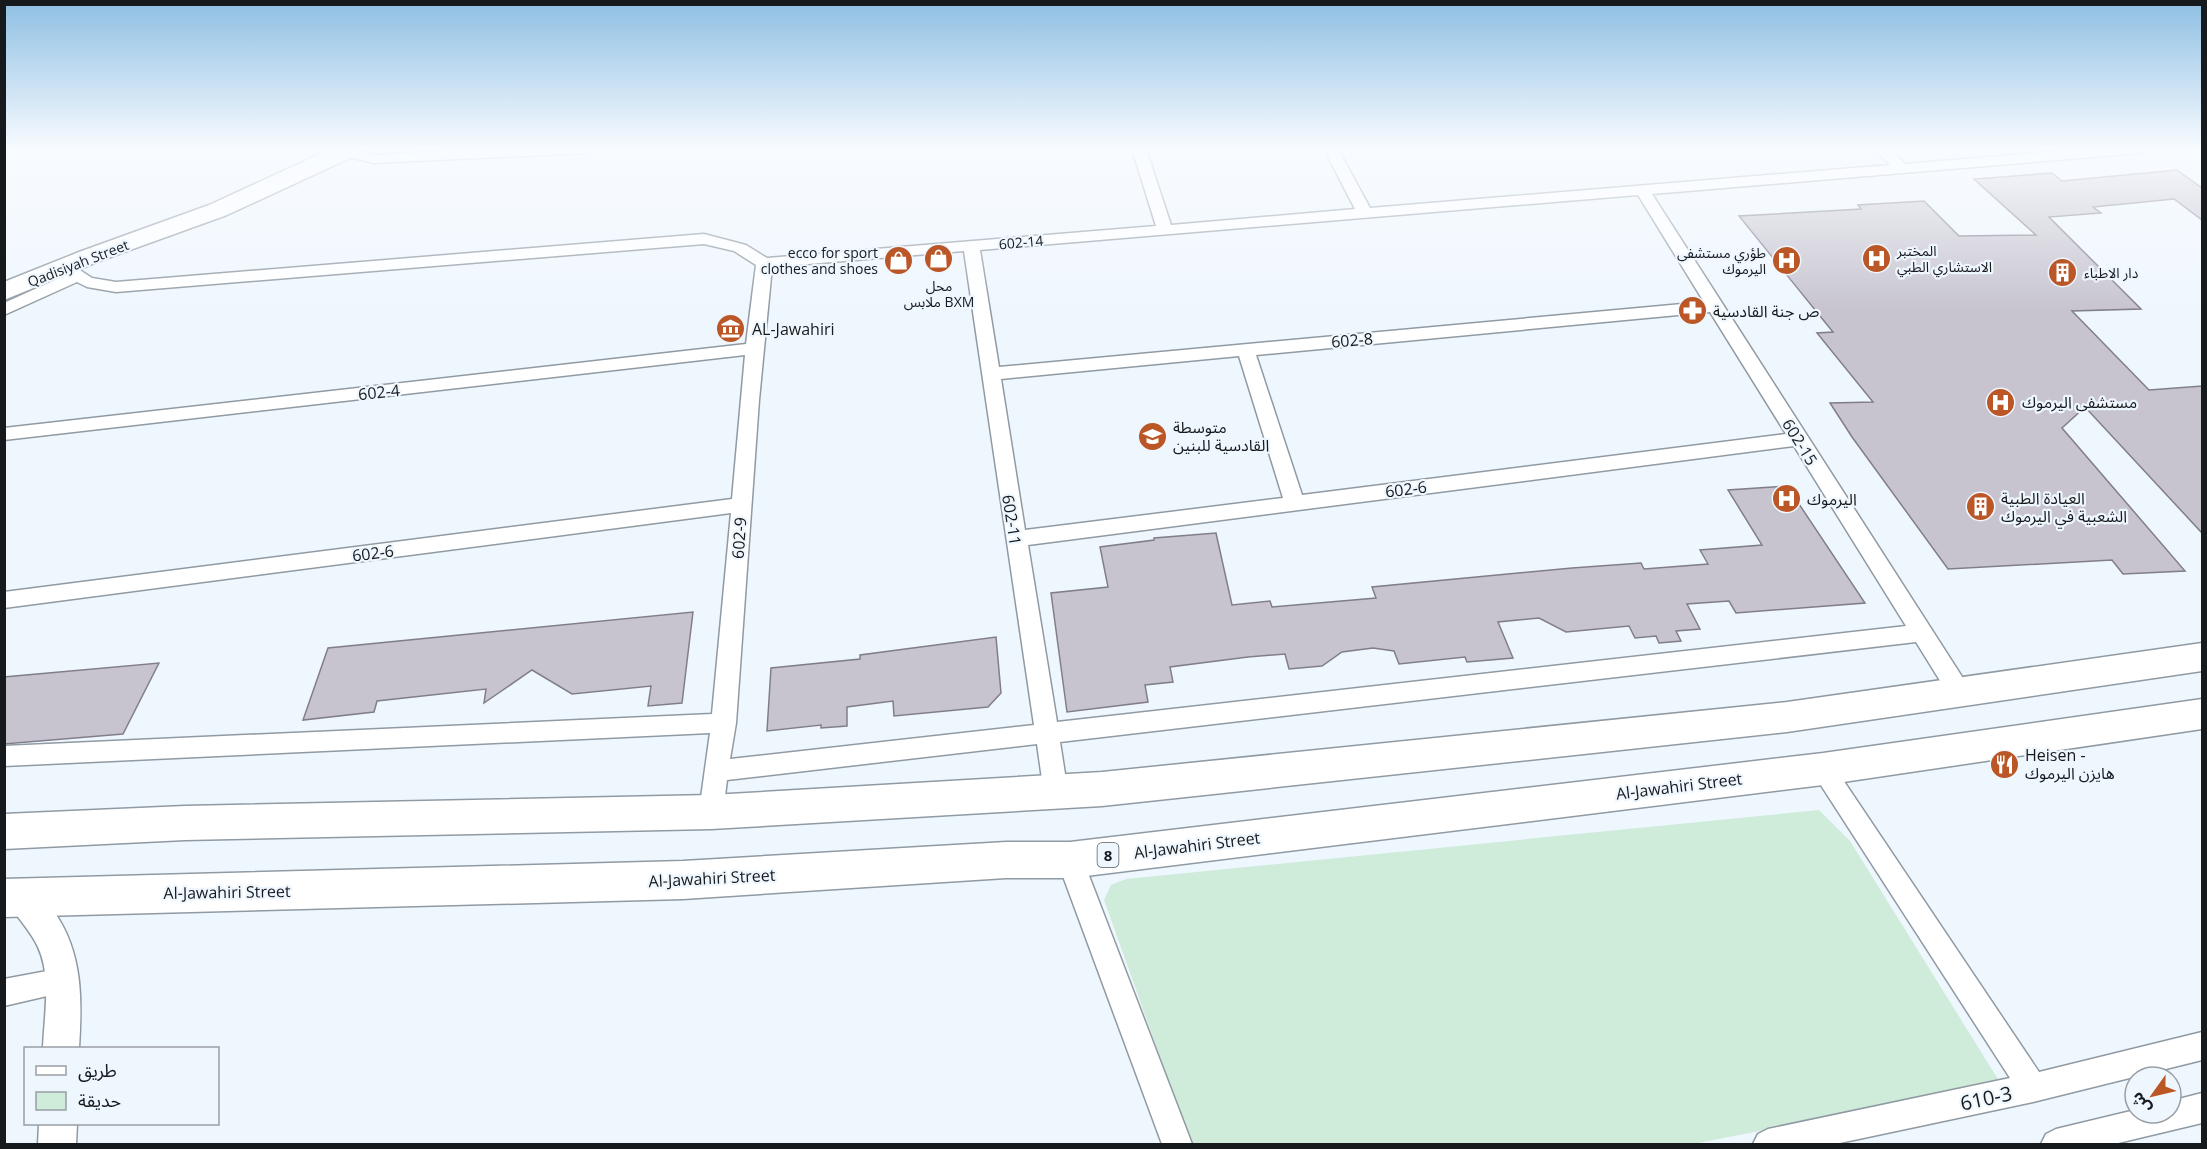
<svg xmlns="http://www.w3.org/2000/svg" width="2207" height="1149" font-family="'Open Sans','Noto Sans Arabic',sans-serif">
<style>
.green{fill:#cfebd9}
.building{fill:#c7c4cf;stroke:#817e89;stroke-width:1.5}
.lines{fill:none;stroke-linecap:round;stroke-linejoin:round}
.minor-casing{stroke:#909aa2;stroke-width:3}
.tertiary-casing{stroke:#909aa2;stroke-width:3}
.primary-casing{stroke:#909aa2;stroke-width:3}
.minor{fill:#fff;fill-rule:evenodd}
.tertiary{fill:#fff;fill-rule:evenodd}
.primary{fill:#fff;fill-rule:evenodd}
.labels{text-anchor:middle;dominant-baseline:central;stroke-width:4.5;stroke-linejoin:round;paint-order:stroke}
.far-street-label{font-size:14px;fill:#171a1d;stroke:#eff7fe}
.far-poi-label{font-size:14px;fill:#171a1d;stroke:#eff7fe;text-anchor:start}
.shield{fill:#eff7fe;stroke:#585c60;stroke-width:1.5}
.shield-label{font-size:15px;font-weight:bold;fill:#171a1d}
.poi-label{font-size:16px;fill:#171a1d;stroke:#eff7fe;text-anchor:start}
.street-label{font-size:16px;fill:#171a1d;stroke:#eff7fe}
.near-street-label{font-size:20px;fill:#171a1d;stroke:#eff7fe}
</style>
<rect width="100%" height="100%" fill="#eff7fe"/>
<!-- green -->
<path class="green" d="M1819 810 1850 841 2001 1084 1693 1144H1191L1104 900 1111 885 1126 879Z"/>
<!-- building -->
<path class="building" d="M2177 170 2202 188V220L2174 199 2093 207 2101 213 2049 217 2141 309 2072 311 2149 390 2202 386V533L2085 407 2062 428 2185 571 2123 574 2112 560 1948 569 1852 437 1830 403 1873 402 1817 333 1833 332 1739 216 1861 209 1858 205 1924 201 1959 236 2036 235 1974 179 2052 173 2062 181Z
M1787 486 1865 603 1736 613 1729 601 1687 604 1700 629 1676 631 1681 641 1659 643 1656 636 1635 638 1629 626 1566 632 1539 618 1498 622 1513 658 1467 662 1465 657 1399 664 1394 651 1373 648 1342 652 1322 666 1289 669 1285 654 1248 657 1170 667 1173 682 1145 685 1148 702 1067 712 1051 593 1108 587 1100 547 1154 540V538L1216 533 1232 605 1270 601 1272 607 1376 598 1372 587 1572 568 1641 563 1644 569 1708 564 1700 550 1762 545 1728 490Z
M693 612 682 703 648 706 651 686 572 694 532 670 484 703 486 689 377 701 374 712 303 720 328 648Z
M996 637 1001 693 988 707 894 716 893 701 847 707V726L821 728V725L767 731 771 668 860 659V655Z
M159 663 123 734 4 744V677Z"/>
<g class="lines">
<defs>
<path id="minor" d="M340 149H352L374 155 486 149H594L587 153 374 163 340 155 338 152Z
M1132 149H1146L1171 225 1355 209 1324 149H1338L1370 208 1890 165 1874 149H1890L1905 164 2083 149H2147L2140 153 1652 194 1968 686 1971 693 1968 700 1960 702 1952 700 1916 642 1060 742 1068 793 1065 801 1056 804 1047 801 1044 793 1037 744 727 780 723 812 720 820 711 823 702 820 699 812 710 733 4 766V746L712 714 731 513 4 608V592L732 499 745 355 4 440V428L746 344 756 265 734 251 704 244 116 292 87 287 77 282 4 315V303L66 275 55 266 57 263H69L92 278 116 282 704 234 746 245 767 258 1156 226ZM1638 195 1704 302 999 367 980 250ZM964 251 1034 725 730 759 736 723 759 400 772 267ZM1710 312 1786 434 1302 495 1256 355ZM1239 356 1283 498 1025 530 1001 379ZM1794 446 1906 626 1057 722 1028 545Z
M1823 759 1831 762 2039 1072 2202 1032V1060L2033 1102 1835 1144H1753L1758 1134 1768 1129 2010 1078 1815 776 1811 769 1815 762Z
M1070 848 1079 852 1083 860 1192 1144H1162L1057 860 1061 852Z
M63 968 73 972 77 981 73 990 4 1006V979Z
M2202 1093V1123L2114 1144H2041L2046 1134 2056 1129 2135 1110V1113H2171V1101Z"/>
<path id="tertiary" d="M22 882C37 887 46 899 55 913 83 954 82 1001 79 1048H43C44 1017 52 977 38 947 30 929 14 915 5 897L10 886Z
M39 1124H77L76 1144H38Z"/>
<path id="primary" d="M331 149H362L359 154 227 215 97 262 4 300V282L79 252 209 205Z
M2202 643V671L1787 732 1102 806 711 829 185 840 4 849V814L185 806 711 795 1102 772 1787 702Z
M2202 699V729L1823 785 1070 878H1006L683 899 4 917V879L683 861 1006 842H1070L1823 753Z"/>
</defs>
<!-- minor casing -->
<use href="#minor" class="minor-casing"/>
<!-- tertiary casing -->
<use href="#tertiary" class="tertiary-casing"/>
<!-- primary casing -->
<use href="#primary" class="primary-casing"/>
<!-- minor -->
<use href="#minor" class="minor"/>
<!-- tertiary -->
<use href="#tertiary" class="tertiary"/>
<!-- primary -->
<use href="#primary" class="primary"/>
</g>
<!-- sky -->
<linearGradient id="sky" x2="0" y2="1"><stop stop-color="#8ebfe3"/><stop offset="0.48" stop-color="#f8fbff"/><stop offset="1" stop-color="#f8fbff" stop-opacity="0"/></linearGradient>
<rect width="2207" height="310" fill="url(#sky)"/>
<!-- icons -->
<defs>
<symbol id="shop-disc" viewBox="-11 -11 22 22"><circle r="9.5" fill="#bb5627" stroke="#eff7fe"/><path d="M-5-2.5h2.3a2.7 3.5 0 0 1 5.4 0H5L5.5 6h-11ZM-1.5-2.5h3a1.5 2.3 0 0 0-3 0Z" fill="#fff"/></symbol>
<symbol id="hospital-disc" viewBox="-11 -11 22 22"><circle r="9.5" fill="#bb5627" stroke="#eff7fe"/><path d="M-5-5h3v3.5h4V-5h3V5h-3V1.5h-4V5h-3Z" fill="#fff"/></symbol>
<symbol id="building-disc" viewBox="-11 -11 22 22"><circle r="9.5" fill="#bb5627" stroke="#eff7fe"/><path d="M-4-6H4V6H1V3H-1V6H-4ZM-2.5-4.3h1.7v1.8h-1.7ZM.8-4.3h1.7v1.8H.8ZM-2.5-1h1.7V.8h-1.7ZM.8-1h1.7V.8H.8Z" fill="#fff"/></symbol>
<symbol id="pharmacy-disc" viewBox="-11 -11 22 22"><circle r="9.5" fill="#bb5627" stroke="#eff7fe"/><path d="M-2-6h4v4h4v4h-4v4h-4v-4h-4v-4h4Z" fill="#fff"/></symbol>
<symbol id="museum-disc" viewBox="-11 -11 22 22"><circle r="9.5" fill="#bb5627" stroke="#eff7fe"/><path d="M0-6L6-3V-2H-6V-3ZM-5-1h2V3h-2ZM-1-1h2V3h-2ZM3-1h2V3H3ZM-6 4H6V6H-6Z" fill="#fff"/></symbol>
<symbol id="school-disc" viewBox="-11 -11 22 22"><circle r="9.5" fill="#bb5627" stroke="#eff7fe"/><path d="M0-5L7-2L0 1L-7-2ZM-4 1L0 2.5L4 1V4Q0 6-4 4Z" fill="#fff"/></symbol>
<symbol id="restaurant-disc" viewBox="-11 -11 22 22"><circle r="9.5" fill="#bb5627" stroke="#eff7fe"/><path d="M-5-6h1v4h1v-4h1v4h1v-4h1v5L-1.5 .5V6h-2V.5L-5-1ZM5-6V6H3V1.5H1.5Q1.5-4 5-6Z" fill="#fff"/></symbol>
</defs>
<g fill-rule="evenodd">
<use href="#shop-disc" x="922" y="242" width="33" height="33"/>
<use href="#hospital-disc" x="1860" y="242" width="33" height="33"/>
<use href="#shop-disc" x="882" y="244" width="33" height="33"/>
<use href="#hospital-disc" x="1770" y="244" width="33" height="33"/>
<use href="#building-disc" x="2046" y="256" width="33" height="33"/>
<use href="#pharmacy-disc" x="1676" y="294" width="33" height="33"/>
<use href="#museum-disc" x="714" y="312" width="33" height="33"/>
<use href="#hospital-disc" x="1984" y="386" width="33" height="33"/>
<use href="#school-disc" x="1136" y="420" width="33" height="33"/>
<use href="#hospital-disc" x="1770" y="482" width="33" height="33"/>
<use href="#building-disc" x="1964" y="490" width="33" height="33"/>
<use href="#restaurant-disc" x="1988" y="748" width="33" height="33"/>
</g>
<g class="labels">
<!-- far-street labels -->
<g class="far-street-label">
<text transform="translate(1021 242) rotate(-5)">602-14</text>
<text transform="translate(78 263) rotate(-21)">Qadisiyah Street</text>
</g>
<!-- far-poi labels -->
<g class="far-poi-label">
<text x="1897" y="250">المختبر<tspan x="1897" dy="16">الاستشاري الطبي</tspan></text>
<text x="878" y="252" text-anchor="end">ecco for sport<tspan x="878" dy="16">clothes and shoes</tspan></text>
<text x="1766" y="252" text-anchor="end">طؤري مستشفى<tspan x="1766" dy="16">اليرموك</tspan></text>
<text x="2084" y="272">دار الاطباء</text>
<text x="939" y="285" text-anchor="middle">محل<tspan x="939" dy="16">ملابس BXM</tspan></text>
</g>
<!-- shield labels -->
<rect class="shield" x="1097.5" y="843" width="21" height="24" rx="4.5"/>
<g class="shield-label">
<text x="1108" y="855">8</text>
</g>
<!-- poi labels -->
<g class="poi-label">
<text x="1713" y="311">ص جنة القادسية</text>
<text x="752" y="329">AL-Jawahiri</text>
<text x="2022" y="402">مستشفى اليرموك</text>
<text x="1173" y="427">متوسطة<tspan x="1173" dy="18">القادسية للبنين</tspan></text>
<text x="2001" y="498">العيادة الطبية<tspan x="2001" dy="18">الشعبية في اليرموك</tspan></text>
<text x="1807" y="499">اليرموك</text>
<text x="2025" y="755">Heisen -<tspan x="2025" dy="18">هايزن اليرموك</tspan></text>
</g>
<!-- street labels -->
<g class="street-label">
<text transform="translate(1352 340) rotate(-5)">602-8</text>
<text transform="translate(379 392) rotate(-6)">602-4</text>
<text transform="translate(1800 442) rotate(58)">602-15</text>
<text transform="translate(1406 489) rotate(-7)">602-6</text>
<text transform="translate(1012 520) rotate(81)">602-11</text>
<text transform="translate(739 538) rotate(-86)">602-9</text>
<text transform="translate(373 553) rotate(-7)">602-6</text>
<text transform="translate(1679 786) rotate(-7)">Al-Jawahiri Street</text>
<text transform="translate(1197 845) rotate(-7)">Al-Jawahiri Street</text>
<text transform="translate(712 878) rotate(-3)">Al-Jawahiri Street</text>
<text transform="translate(227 892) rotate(-1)">Al-Jawahiri Street</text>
</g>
<!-- near-street labels -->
<g class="near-street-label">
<text transform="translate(1986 1098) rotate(-12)">610-3</text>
</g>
</g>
<!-- border -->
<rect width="2207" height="1149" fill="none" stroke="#171a1d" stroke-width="12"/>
<!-- legend -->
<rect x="24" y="1047" width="195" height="78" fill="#eff7fe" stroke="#999fa4" stroke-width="1.5"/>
<rect x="36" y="1066" width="30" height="9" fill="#ffffff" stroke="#999fa4" stroke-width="1.5"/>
<text x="78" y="1077" font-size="18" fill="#171a1d">طريق</text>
<rect x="36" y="1092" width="30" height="18" fill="#cfebd9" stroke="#999fa4" stroke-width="1.5"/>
<text x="78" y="1107" font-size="18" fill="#171a1d">حديقة</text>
<!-- north arrow -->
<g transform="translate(2153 1095) rotate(236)"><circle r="28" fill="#eff7fe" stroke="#999fa4" stroke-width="1.5"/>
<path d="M0-4.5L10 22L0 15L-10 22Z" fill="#bb5627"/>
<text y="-9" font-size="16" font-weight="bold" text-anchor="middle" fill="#171a1d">ش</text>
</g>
</svg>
